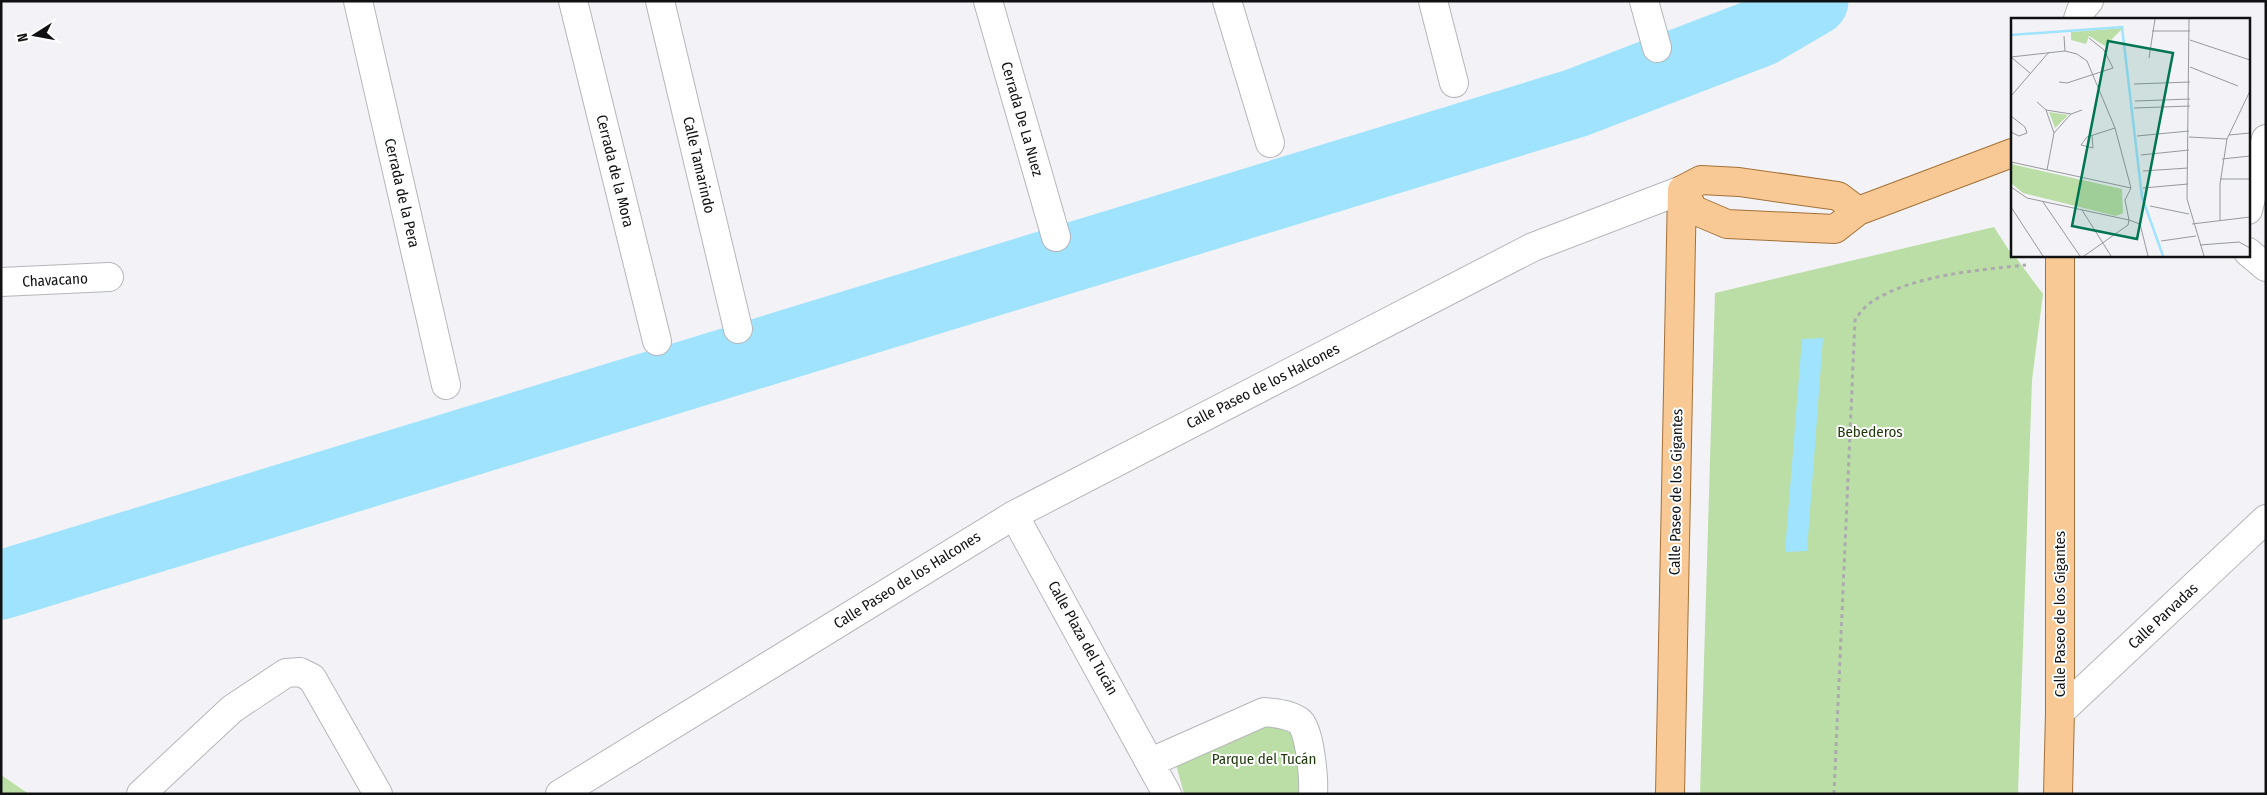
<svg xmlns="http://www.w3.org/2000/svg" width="2267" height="795" font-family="'Fira Sans Condensed',sans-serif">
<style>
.green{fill:#bbdea6}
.water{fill:#9fe3ff}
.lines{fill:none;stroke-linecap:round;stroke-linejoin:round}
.river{stroke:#9fe3ff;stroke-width:69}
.minor-casing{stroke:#b5b6ba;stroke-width:30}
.major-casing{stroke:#a47138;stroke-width:30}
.path{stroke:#ababae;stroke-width:3;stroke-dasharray:4 4;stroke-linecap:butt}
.minor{stroke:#fff;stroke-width:28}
.major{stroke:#f8c994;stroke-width:28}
.labels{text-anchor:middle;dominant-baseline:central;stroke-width:4;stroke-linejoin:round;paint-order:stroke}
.street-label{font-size:15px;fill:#101112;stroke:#fff}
.park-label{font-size:15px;fill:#1e380a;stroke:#fff}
.inset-river{fill:none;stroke:#9fe3ff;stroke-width:2.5}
.inset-road{fill:none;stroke:#98999b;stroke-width:1}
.view{fill:#007551;fill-opacity:0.15;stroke:#007551;stroke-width:2.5}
.inset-edge{fill:none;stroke:#101112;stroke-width:2.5}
</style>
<rect width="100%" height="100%" fill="#f3f3f7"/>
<!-- green -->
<path class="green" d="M1994 227 2012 255H2014L2043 294 2032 380 2018 794H1700L1715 293Z
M1263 722 1294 730 1305 794H1184L1175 761Z
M1 775 29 794H1Z"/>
<!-- water -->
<path class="water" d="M1823 338 1807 551 1785 552 1802 339Z"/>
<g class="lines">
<!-- river -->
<path class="river" d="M1 585 1576 103 1761 32 1814 1"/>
<defs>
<path id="minor" d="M358 1 446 385
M573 1 657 341
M660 1 738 329
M988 1 1056 237
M1227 1 1270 143
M1433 1 1454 83
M1644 1 1657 48
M2078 19 2081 10 2089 1
M2248 210 2266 139
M2248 252 2266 267
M1 282 109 277
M1014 515 1167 794
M2060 712 2266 519
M1151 762 1264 712C1275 713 1289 714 1299 721 1310 728 1314 780 1313 794
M141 794 232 709 286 673 300 672 312 678 378 794
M560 794 1014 515 1533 247 1682 190"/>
<path id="major" d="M1682 190 1694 210 1727 224 1835 229 1858 211 2012 153
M1682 190 1701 180 1739 182 1838 196 1858 211
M1670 794 1682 190
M2058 794 2060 712V255"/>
</defs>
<!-- minor casing -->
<use href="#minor" class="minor-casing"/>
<!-- major casing -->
<use href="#major" class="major-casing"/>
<!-- path -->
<path class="path" d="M1834 794 1855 320C1859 314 1864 307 1870 303 1910 275 1979 270 2026 265"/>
<!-- minor -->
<use href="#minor" class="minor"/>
<!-- major -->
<use href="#major" class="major"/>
</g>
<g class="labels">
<!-- street labels -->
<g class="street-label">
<text transform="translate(1022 119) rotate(74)">Cerrada De La Nuez</text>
<text transform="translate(699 165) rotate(77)">Calle Tamarindo</text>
<text transform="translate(615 171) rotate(76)">Cerrada de la Mora</text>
<text transform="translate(402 193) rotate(77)">Cerrada de la Pera</text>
<text transform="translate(55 280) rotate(-3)">Chavacano</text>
<text transform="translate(1263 386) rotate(-27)">Calle Paseo de los Halcones</text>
<text transform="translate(1676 492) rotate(-89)">Calle Paseo de los Gigantes</text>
<text transform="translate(907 580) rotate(-32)">Calle Paseo de los Halcones</text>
<text transform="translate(2060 614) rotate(-90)">Calle Paseo de los Gigantes</text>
<text transform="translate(2163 616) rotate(-43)">Calle Parvadas</text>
<text transform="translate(1083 638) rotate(61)">Calle Plaza del Tucán</text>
</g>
<!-- park labels -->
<g class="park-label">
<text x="1870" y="432">Bebederos</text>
<text x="1264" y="759">Parque del Tucán</text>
</g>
</g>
<!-- overview -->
<g transform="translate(2011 18)">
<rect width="239" height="239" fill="#f3f3f7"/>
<path d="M112 10 94 28 78 18 75 26 60 22V14ZM38 94 57 97 44 110ZM0 146 111 171 112 195 105 198 12 175 0 165Z" fill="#bbdea6"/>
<path class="inset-river" d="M0 17 111 9 131 179 152 238"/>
<path class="inset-road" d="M178 1 176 181 193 238M141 13H179M53 18 54 33M179 22 239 42M0 39 54 33 66 36 76 43 104 110 120 170M0 39 19 55M138 40 144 1M179 49 227 68M48 64 56 65 102 50 93 32 78 20M123 66 179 64M0 78 38 34M124 83 179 81M26 84 35 92 60 96 71 92M123 90 179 88M35 92 43 115 36 152M0 98 14 109 16 115 8 118 0 114M43 115 60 96M81 117 82 130 70 127 76 119 104 110M218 117 239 115M126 118 178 113M178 119 216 121M130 137 178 132M211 141 239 138M0 144 120 170M132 153 177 150M209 161H239M0 169 16 180 118 202 114 182 120 170M132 170 177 166M32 184 69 238M139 188 178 196M0 189 32 238M71 192 100 238M209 203V166L216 121 239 73M181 206 239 199M150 223 185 218M189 227 228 224 239 230M73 238 117 207 118 202 129 206 137 238"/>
<path class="view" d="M97 23 162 35 126 221 61 208Z"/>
<rect width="239" height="239" class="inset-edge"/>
</g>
<!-- border -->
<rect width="2267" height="795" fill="none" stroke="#101112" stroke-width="5"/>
<!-- north arrow -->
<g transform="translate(35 35) rotate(259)" stroke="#ffffff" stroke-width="4" paint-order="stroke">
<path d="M0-4L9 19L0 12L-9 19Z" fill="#101112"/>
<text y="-8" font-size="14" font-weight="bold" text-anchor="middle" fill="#101112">N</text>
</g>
</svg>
